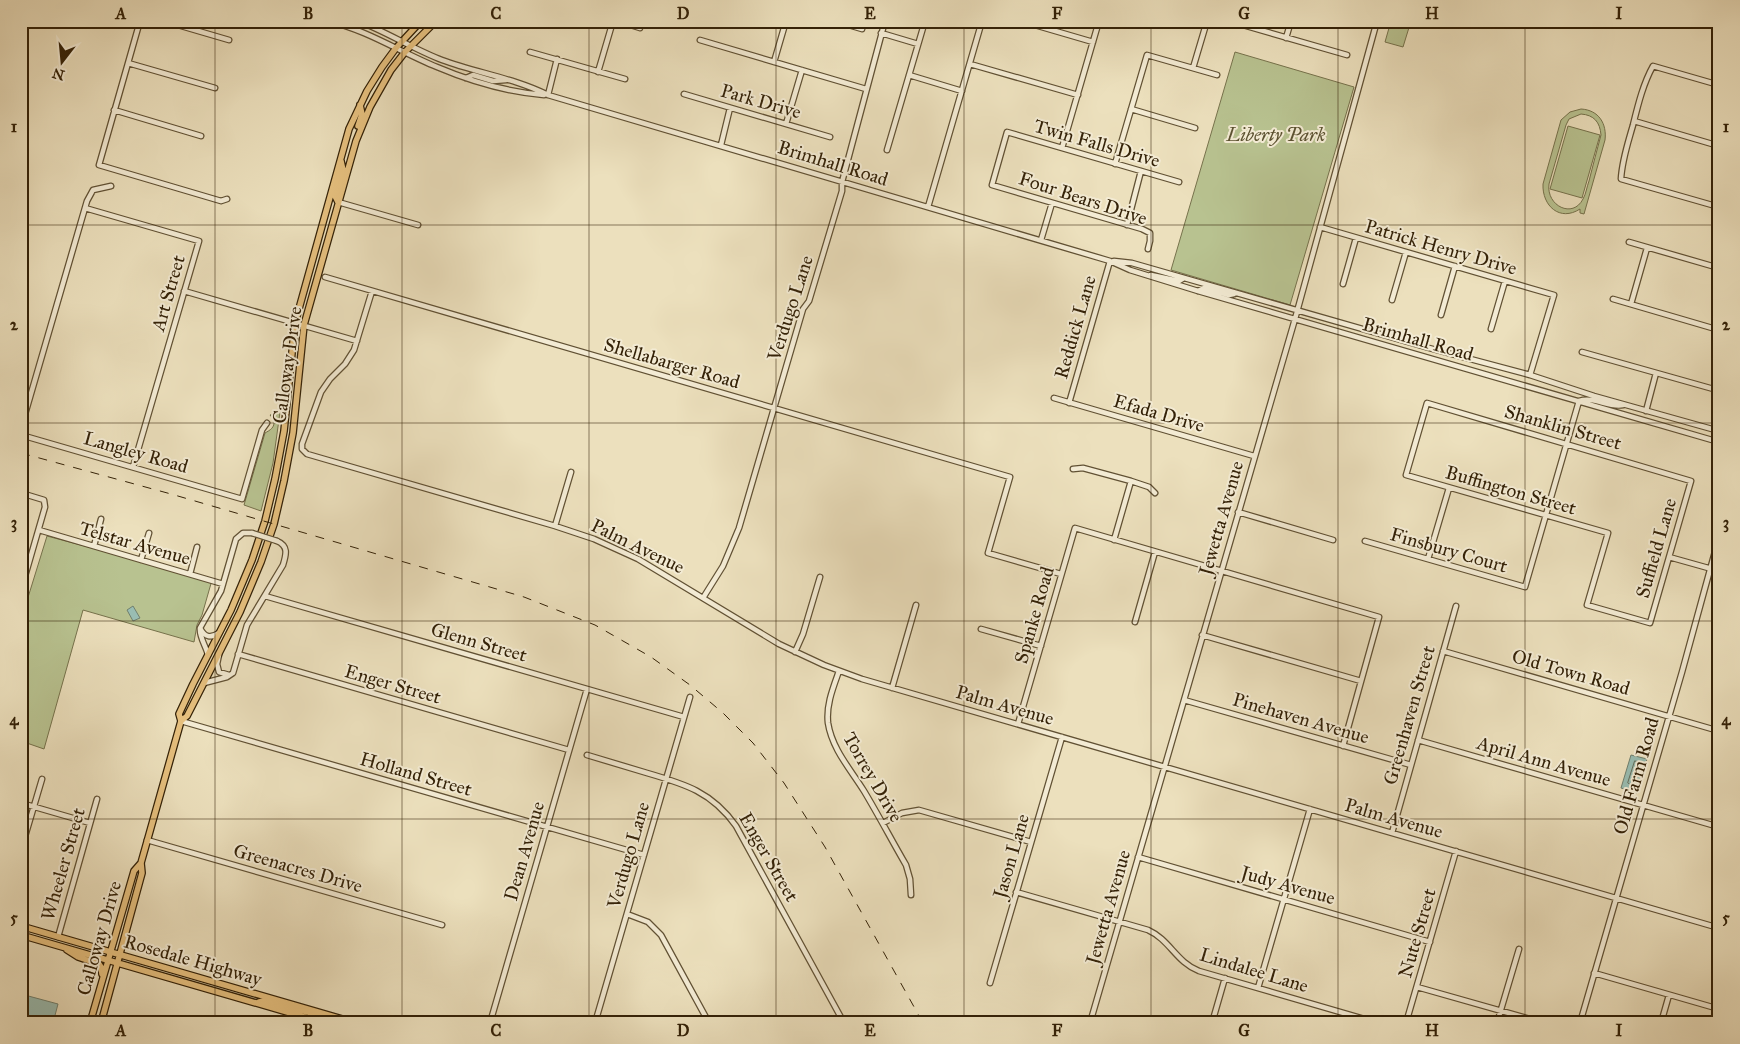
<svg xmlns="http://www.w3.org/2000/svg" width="1740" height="1044" font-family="'IM FELL Great Primer',serif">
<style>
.green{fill:#b8c290;stroke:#76724c;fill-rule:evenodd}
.water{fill:#99bdb2;stroke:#707f6e}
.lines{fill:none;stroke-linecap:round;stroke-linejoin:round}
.shore{stroke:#666f5c;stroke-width:1}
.minor-casing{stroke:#615134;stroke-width:7}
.major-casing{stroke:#332107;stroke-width:8}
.minor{stroke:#f3ebd4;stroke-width:4.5}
.major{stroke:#e6c07e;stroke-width:5.5}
.rail{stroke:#332107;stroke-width:1;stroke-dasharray:9 9;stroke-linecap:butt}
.minor-bridge-casing{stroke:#615134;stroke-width:7;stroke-linecap:butt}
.minor-bridge{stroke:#f3ebd4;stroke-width:4.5}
.grid{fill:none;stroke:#332107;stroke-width:1;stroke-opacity:0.55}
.labels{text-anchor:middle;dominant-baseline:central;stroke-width:4;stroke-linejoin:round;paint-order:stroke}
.street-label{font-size:19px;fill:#332107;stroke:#f3ebd4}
.park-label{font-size:19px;font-style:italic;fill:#5b5130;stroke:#f3ebd4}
.neatline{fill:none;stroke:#332107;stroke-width:2}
.grid-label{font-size:16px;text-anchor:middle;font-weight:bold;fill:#332107}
</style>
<rect width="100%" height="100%" fill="#ece0bd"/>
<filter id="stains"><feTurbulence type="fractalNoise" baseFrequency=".004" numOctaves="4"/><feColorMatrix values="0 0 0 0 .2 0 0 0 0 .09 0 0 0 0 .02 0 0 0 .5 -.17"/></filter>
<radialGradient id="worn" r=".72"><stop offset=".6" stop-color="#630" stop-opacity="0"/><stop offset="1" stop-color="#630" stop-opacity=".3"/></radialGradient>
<!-- green -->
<path class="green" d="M1391 21H1411L1403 47 1385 42Z
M1235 52 1354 87 1290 305 1171 270Z
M1581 109C1599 110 1607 124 1605 140L1584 214 1580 213V209C1560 222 1542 206 1543 184L1561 120 1570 112ZM1581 114C1594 115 1600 122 1601 135 1597 150 1593 165 1589 181 1587 186 1586 194 1583 199 1573 219 1546 206 1549 184L1566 125 1569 119Z
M1568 126 1600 135 1582 198 1550 189Z
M280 412 273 463 261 511 244 505 265 433C270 430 275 428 274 420L270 415Z
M47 536 212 580 202 615 197 625 194 642 83 610 44 749 21 741V620Z"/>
<!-- water -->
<path class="water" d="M133 606 140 618 133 621 127 610Z
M1631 755 1647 759 1637 793 1621 788Z
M21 994 58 1004 53 1023H21Z"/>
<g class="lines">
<!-- shore -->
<path class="shore" d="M1635 761 1639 762 1640 765 1634 785 1632 786 1628 783Z"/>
<defs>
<path id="minor" d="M140 21 99 165 221 201 227 199
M164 21 229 40
M328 21C367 30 400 52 437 67 470 81 508 92 544 95
M358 21C387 32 413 49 442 60 477 73 514 78 548 95L1110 261 1130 270 1198 291 1719 442
M618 21 640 28
M835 21 862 29
M1021 21 1093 42
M1229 21 1347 55
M1712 21 1719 23
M881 33 918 44
M1286 38 1291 21
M700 40 866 89
M530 52 625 79
M774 62 786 21
M128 63 215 88
M970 64 1078 95
M1193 68 1207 21
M598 72 613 21
M909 75 962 91
M466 78 473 75 493 81 506 80
M1719 85 1653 66C1643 84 1638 105 1633 125 1628 143 1622 160 1621 179L1719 207
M684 94 830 137
M548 95 557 59
M1131 109 1195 128
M114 110 201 136
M1634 121 1719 146
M786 124 802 70
M721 145 730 108
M1062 148 1099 21
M887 150 925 21
M1115 164 1147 55 1217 75
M338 202 418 225
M928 207 982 21
M85 208 199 241 133 467
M1127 225 1141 171
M1320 227 1554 295 1530 375
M1041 240 1052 203
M1629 242 1719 268
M1148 249 1150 241V233L1142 229 992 185 1007 132 1179 182
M1114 261 1132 263 1429 348 1530 375 1594 396 1719 431
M1151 275 1179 281 1184 278
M325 277 1010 477 988 553 1061 574
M1343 284 1356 238
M184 291 357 341
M372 291 354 350 345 364 330 379 321 392 302 444V449L307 454 555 526 594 539 638 559 779 644 824 665 862 679 1719 928
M1198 291 1204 288 1229 295 1234 294
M1613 299 1719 330
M1392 300 1406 252
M1631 304 1647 248
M1441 315 1455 266
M1491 329 1505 281
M1582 352 1717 390 1719 383
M1054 398 1254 456
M1069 403 1110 261
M1427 403 1691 481 1650 623 1587 605 1608 533 1406 475Z
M1646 411 1656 373
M21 428 87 201 93 190 111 186
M21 435 242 499 262 430 267 423
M1073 469 1083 468 1131 481 1149 487 1155 493
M21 493 44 500 45 507 21 590
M1238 512 1333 540
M555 526 571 472
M39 530 223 584
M1114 540 1131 481
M1365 541 1525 587 1579 401C1594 396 1608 408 1623 405
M94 546 101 519
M1669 557 1719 571
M1428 559 1449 488
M141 560 149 533
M190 574 197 547
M265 596 684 717
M703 598 723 566 739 528 803 309 809 301 842 191V182L885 21
M1135 622 1155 552
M200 628 221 591 236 539 243 533H252
M981 629 1041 646
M1202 635 1361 681
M1443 651 1719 731
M795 652 803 634 820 577
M238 654 569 750
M208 655C206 646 199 637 200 628 205 638 211 638 219 633
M219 655 217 664 219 672 229 675
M839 671C833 688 826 705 828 723 832 749 851 770 864 791 879 816 892 841 906 865L910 879 911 895
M204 683 227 677 233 673 247 625 283 565C286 555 289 546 277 541
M892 688 916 605
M1184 700 1411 765
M181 721 644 855
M1018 724 1075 528 1379 617 1343 746
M1418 740 1719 827
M587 755C607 761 627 767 647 773 685 784 712 792 736 826L844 1023
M21 803 90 823
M883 823 902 813 919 810 1031 842
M1392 833 1456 606
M147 840 442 925
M21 850 42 779
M1138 857 1430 942
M1016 892 1148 930C1170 940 1176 962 1199 971L1378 1023
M627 914 648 922 661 935 709 1023
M58 937 97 799
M1594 973 1719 1009
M990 983 1062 737
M1417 987 1544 1023
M1258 988 1310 809
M490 1023 587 689
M595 1023 690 697
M1090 1023 1295 319 1377 21
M1212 1023 1225 978
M1406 1023 1456 851
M1497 1023 1519 949
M1580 1023 1682 672 1719 537
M1661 1023 1669 995"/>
<path id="major" d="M358 126 362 114 360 105
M338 202 335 196 343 170 341 161
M181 721 187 716 240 612 261 562 274 524 284 481 293 433 304 325 356 141 370 107 391 70 405 52 436 21
M21 926 356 1023
M21 935 325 1023
M67 950 78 957 99 964 101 967 102 974
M259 1002 264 1001 320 1015
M90 1023 134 871 141 863
M101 1023 142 873 141 863 181 721 179 714 193 684 231 610 252 560 265 521 275 479 284 431 295 323 349 129 367 91 382 67 396 48 421 21"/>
</defs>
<!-- minor casing -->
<use href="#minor" class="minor-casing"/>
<!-- major casing -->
<use href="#major" class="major-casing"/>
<!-- minor -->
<use href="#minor" class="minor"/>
<!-- major -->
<use href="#major" class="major"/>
<!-- rail -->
<path class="rail" d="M21 453 171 494 524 597 595 625 651 657 690 685 723 713 753 743 784 783 825 847 923 1023"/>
<defs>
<path id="minor-bridge" d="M252 533 277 541"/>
</defs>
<!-- minor-bridge casing -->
<use href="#minor-bridge" class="minor-bridge-casing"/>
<!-- minor-bridge -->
<use href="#minor-bridge" class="minor-bridge"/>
</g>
<!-- grid -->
<path class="grid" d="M215 21V1023M402 21V1023M589 21V1023M776 21V1023M964 21V1023M1151 21V1023M1338 21V1023M1525 21V1023M21 225H1719M21 423H1719M21 621H1719M21 819H1719"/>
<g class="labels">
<!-- street labels -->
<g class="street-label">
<text transform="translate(761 101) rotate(16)">Park Drive</text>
<text transform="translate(1097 143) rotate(16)">Twin Falls Drive</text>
<text transform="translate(833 163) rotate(17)">Brimhall Road</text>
<text transform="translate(1083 198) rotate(18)">Four Bears Drive</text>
<text transform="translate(1441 247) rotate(16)">Patrick Henry Drive</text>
<text transform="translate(168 293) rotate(-74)">Art Street</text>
<text transform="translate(790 308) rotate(-72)">Verdugo Lane</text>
<text transform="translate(1075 327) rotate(-74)">Reddick Lane</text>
<text transform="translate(1418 339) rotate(16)">Brimhall Road</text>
<text transform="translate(672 363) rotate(16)">Shellabarger Road</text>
<text transform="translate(287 365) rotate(-82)">Calloway Drive</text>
<text transform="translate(1159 413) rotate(16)">Efada Drive</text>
<text transform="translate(1563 427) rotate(16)">Shanklin Street</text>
<text transform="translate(136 452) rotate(16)">Langley Road</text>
<text transform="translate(1511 490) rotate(16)">Buffington Street</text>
<text transform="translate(1221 518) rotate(-74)">Jewetta Avenue</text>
<text transform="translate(135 543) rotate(16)">Telstar Avenue</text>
<text transform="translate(638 546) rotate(26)">Palm Avenue</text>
<text transform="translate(1656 548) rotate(-74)">Suffield Lane</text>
<text transform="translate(1449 550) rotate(16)">Finsbury Court</text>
<text transform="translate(1034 615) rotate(-74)">Spanke Road</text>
<text transform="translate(479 642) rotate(16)">Glenn Street</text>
<text transform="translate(1571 672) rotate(16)">Old Town Road</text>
<text transform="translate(393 684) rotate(16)">Enger Street</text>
<text transform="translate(1005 705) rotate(16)">Palm Avenue</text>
<text transform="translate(1409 715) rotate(-74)">Greenhaven Street</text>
<text transform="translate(1301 718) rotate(16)">Pinehaven Avenue</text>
<text transform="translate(1544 761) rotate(16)">April Ann Avenue</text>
<text transform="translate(416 774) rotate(16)">Holland Street</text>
<text transform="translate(1636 776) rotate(-74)">Old Farm Road</text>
<text transform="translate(873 777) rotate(60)">Torrey Drive</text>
<text transform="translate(1394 818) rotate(16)">Palm Avenue</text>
<text transform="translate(524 851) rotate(-74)">Dean Avenue</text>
<text transform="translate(628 855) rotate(-74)">Verdugo Lane</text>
<text transform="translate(1011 856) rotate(-74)">Jason Lane</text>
<text transform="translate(769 857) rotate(60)">Enger Street</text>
<text transform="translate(63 864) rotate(-74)">Wheeler Street</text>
<text transform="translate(298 868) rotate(16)">Greenacres Drive</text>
<text transform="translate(1288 885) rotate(16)">Judy Avenue</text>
<text transform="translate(1108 907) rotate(-74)">Jewetta Avenue</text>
<text transform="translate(1417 933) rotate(-74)">Nute Street</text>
<text transform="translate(99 938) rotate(-74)">Calloway Drive</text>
<text transform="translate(193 960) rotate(16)">Rosedale Highway</text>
<text transform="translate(1254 970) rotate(17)">Lindalee Lane</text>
</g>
<!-- park labels -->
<g class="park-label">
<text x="1276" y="134">Liberty Park</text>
</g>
</g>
<!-- margin -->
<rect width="1740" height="1044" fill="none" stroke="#ece0bd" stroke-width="55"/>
<!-- north arrow -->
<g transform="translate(62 62) rotate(196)" stroke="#f3ebd4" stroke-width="4" paint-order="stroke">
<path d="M0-4L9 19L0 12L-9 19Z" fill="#332107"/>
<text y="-8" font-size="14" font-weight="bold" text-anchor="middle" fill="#332107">N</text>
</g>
<rect x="28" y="28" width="1684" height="988" class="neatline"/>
<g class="grid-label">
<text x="121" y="19">A</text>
<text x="308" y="19">B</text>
<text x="496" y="19">C</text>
<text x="683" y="19">D</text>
<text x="870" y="19">E</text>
<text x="1057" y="19">F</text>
<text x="1244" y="19">G</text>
<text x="1432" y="19">H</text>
<text x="1619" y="19">I</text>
<text x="14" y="132">1</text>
<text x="1726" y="132">1</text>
<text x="14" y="330">2</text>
<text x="1726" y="330">2</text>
<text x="14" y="528">3</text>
<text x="1726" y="528">3</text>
<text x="14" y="725">4</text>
<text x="1726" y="725">4</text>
<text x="14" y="923">5</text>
<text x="1726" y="923">5</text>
<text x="121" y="1036">A</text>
<text x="308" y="1036">B</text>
<text x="496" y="1036">C</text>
<text x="683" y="1036">D</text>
<text x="870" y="1036">E</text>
<text x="1057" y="1036">F</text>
<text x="1244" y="1036">G</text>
<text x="1432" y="1036">H</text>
<text x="1619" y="1036">I</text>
</g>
<rect width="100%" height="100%" filter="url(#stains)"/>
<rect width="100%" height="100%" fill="url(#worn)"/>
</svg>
